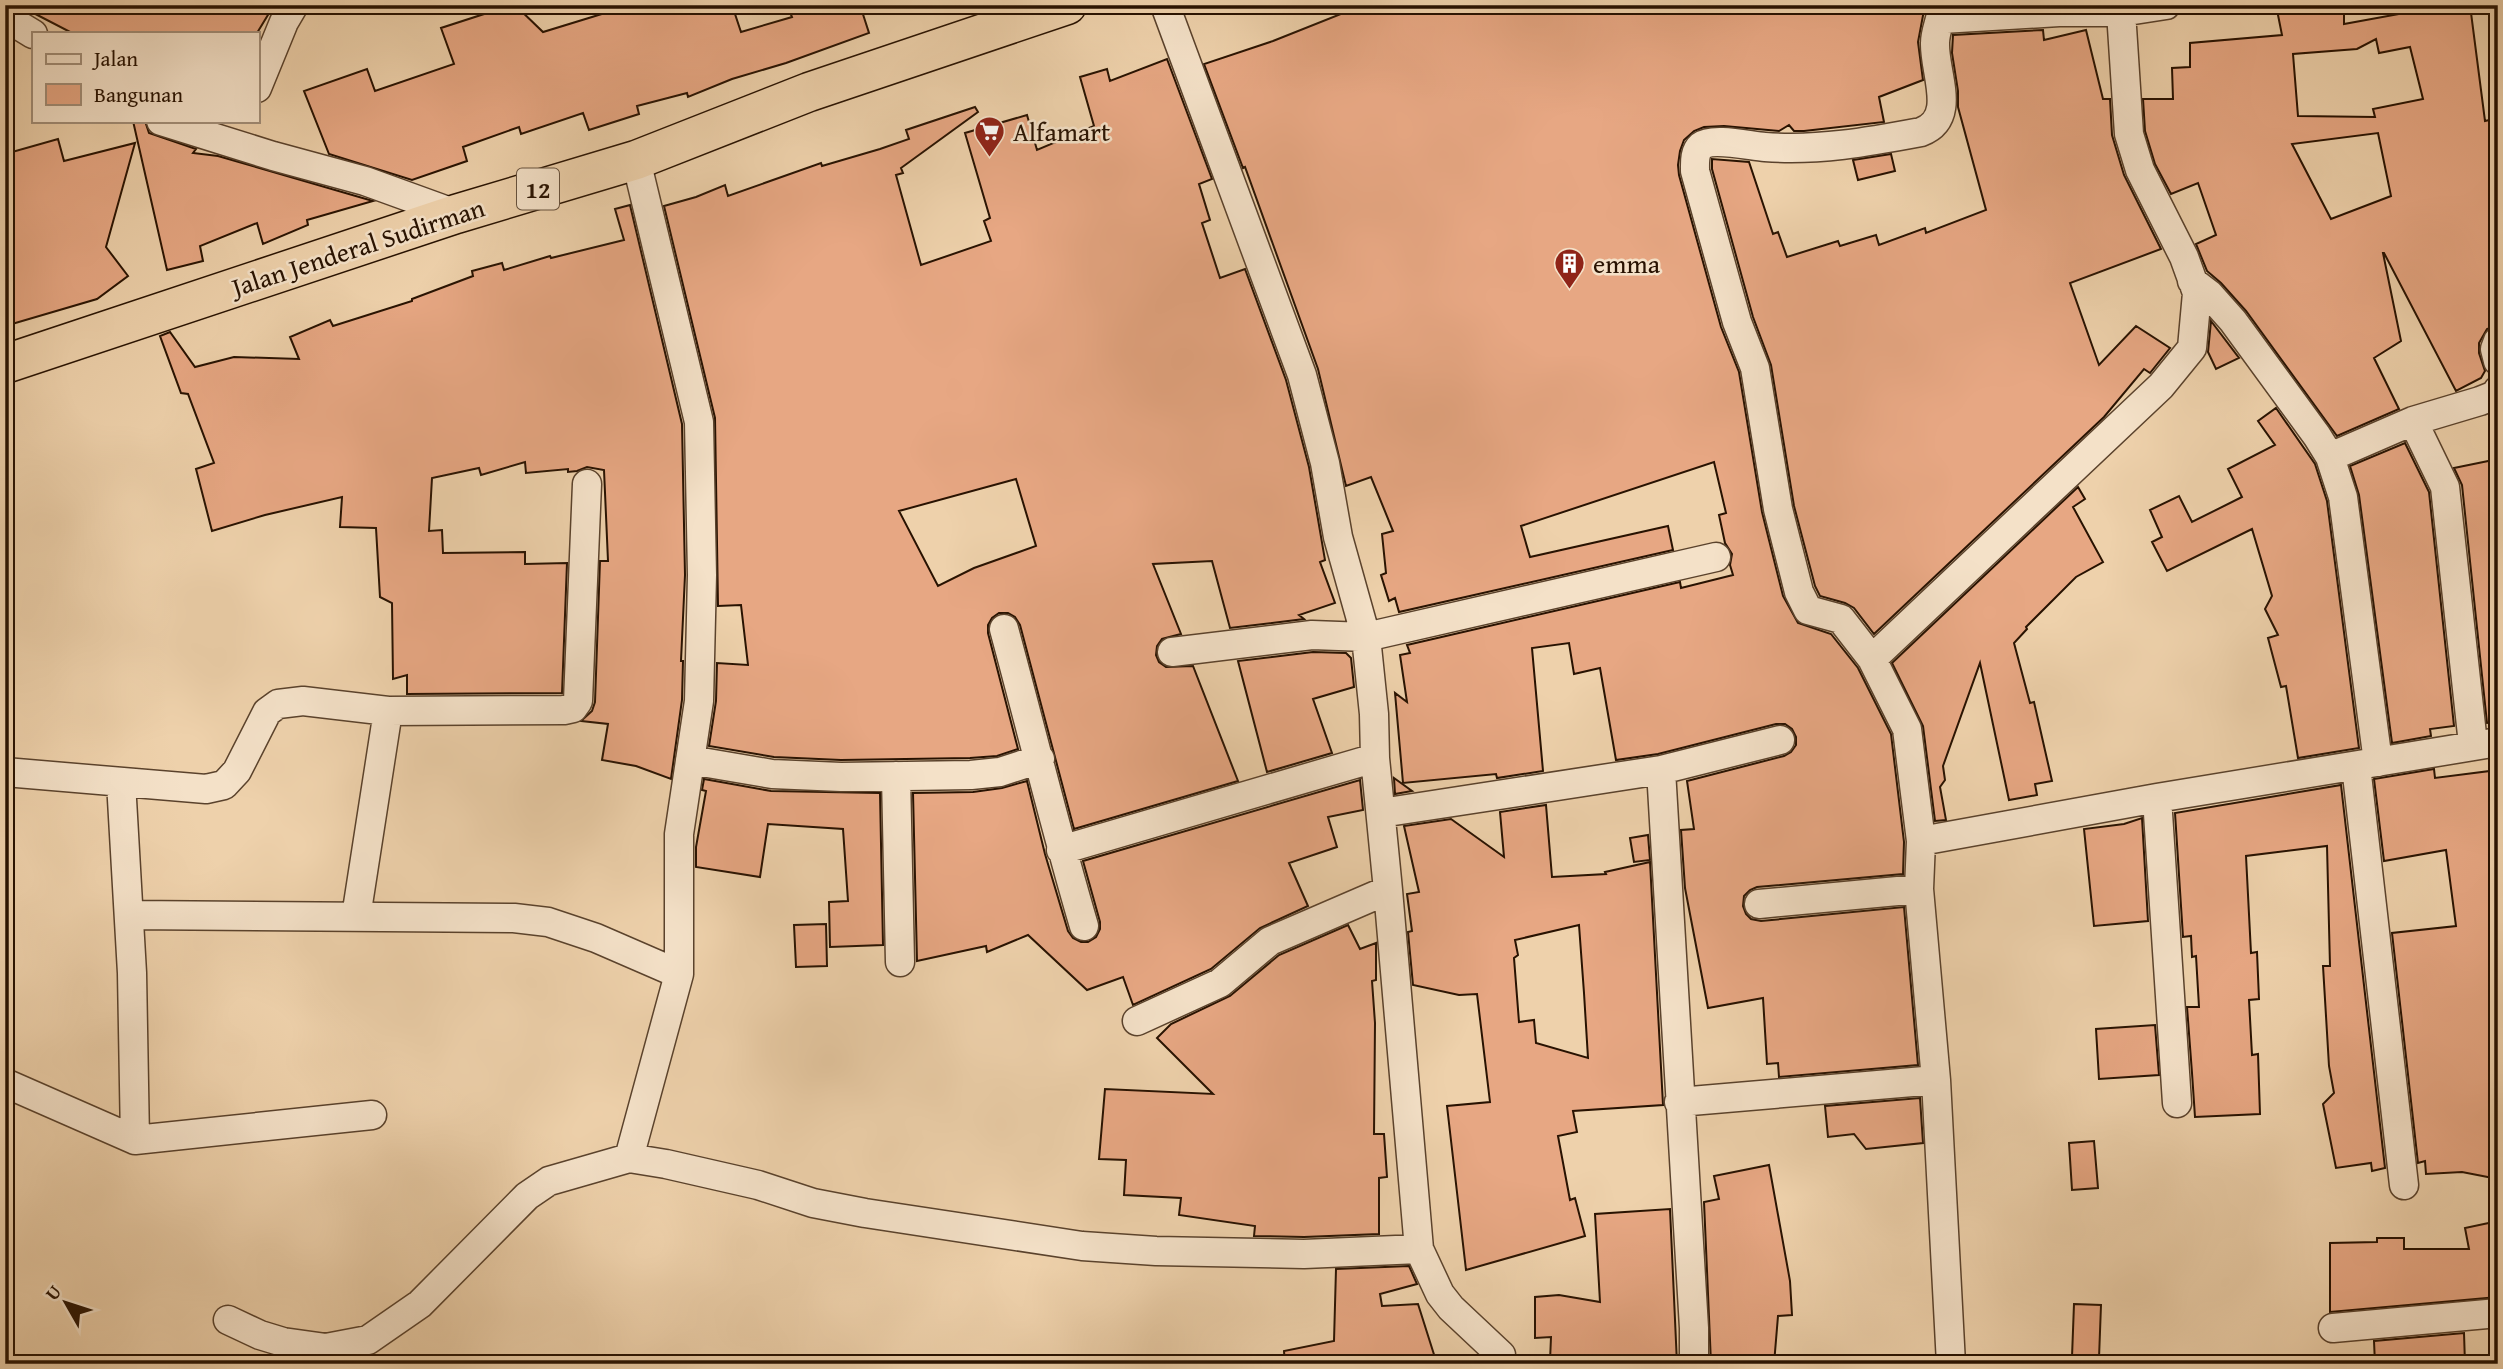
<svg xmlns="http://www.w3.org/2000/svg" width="2503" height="1369" font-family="'Gentium Book Plus',serif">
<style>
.building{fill:#e7a783;stroke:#281201;stroke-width:2;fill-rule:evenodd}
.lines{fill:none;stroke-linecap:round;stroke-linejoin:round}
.street-casing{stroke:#5a422c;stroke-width:31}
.highway-casing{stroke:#281201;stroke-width:41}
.street{stroke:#f4e1c8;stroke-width:28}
.highway{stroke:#eed1ab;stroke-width:38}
.labels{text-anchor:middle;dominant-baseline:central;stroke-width:5;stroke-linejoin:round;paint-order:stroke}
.shield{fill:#f4e1c8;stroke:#65503d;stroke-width:2}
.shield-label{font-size:24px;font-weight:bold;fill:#281201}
.poi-label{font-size:26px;fill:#281201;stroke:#f4e1c8;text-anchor:start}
.street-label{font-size:26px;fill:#281201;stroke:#f4e1c8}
</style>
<rect width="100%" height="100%" fill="#eed1ab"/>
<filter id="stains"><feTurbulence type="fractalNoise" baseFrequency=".00286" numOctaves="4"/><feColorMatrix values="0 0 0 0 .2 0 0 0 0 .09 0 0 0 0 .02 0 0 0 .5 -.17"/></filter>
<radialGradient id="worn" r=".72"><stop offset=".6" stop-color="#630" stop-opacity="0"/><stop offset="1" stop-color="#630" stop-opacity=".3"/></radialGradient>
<!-- building -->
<path class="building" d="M18 5H274L257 33H72Z
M512 5H515L543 32 631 5H732L741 32 792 17 787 5H860L869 33 786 63 732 79 688 97 687 93 637 106 639 114 589 130 583 113 521 134 519 127 463 147 467 161 412 180 329 154 304 91 367 69 375 91 454 64 441 28Z
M1343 5H1925L1918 42 1923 80 1879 97 1884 122 1804 131H1794L1789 125 1779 131 1724 126 1704 127 1694 131 1684 140 1680 151 1678 165 1679 175 1721 327 1739 372 1762 512 1783 596 1798 623 1831 634 1858 668 1891 734 1904 842 1903 874 1757 887 1750 890 1744 896 1743 906 1746 914 1751 919 1761 921 1904 907 1918 1065 1779 1077 1778 1063 1767 1064 1763 998 1708 1008 1685 888 1681 830 1694 829 1687 781 1784 756 1791 752 1796 745V737L1792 729 1785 724H1776L1658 754 1616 760 1600 668 1574 674 1569 643 1532 648 1543 771 1497 778 1496 774 1403 783 1395 693 1407 702 1400 655 1410 653 1407 645 1680 582 1681 588 1733 575 1730 565 1732 554 1725 543 1719 515 1726 513 1714 462 1521 526 1530 557 1668 526 1673 550 1399 612 1395 598 1389 601 1381 575 1386 573 1382 534 1393 531 1371 477 1346 486 1318 369 1245 167 1243 168 1204 64 1273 41 1346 12Z
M2276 5H2344V24L2421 10 2420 5H2470L2485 121 2498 118V325L2487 329 2479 343V353L2485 371 2481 378 2456 391 2384 253H2383L2401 341 2374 358 2399 409 2337 436 2246 311 2221 283 2207 271 2196 244 2216 235 2198 183 2171 194 2155 164 2145 131 2143 99H2173L2172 68 2190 67V43L2282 35ZM2376 39 2379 53 2410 47 2423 99 2373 109 2375 117 2298 116 2293 54 2357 49ZM2378 133 2391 196 2331 219 2292 144Z
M2043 30 2044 40 2086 30 2103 99H2110L2112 135 2124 175 2161 249 2070 283 2099 365 2136 326 2170 348 2150 373 2144 369 2104 417 1874 634 1854 608 1845 603 1820 596 1815 586 1794 506 1771 365 1753 317 1712 169V159L1749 162 1773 234 1778 232 1787 257 1838 241 1840 246 1876 235 1879 245 1925 228 1926 233 1986 210 1958 107V91L1952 53 1953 35Z
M1167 59 1212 179 1199 184 1210 220 1202 223 1220 278 1245 269 1286 380 1309 467 1325 560 1320 562 1335 603 1299 615 1304 619 1230 628 1212 561 1153 564 1181 634 1162 639 1157 646 1156 655 1159 662 1166 667 1193 666 1238 781 1074 829 1020 625 1015 617 1008 613H999L992 618 988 625V633L1018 749 997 756 970 758 841 760 774 757 709 746 716 701 717 663 748 665 741 605 718 606 715 418 664 206 696 197 725 185 728 196 821 163 822 166 880 149 909 139 906 130 975 107 978 112 901 168 903 173 896 175 921 265 991 241 984 221 990 218 965 133 1027 115 1037 150 1094 126 1080 77 1107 69 1110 81ZM1016 479 1036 546 974 568 938 586 899 511Z
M133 121H145L149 133 196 149 193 153 218 156 373 201 307 220 308 225 263 244 257 223 200 246 203 261 167 270Z
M58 139 64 161 135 143 106 247 128 276 97 299 12 324 5 299V154Z
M1891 154 1895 171 1858 180 1853 160Z
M630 205 682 424 685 575 681 661H683L682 700 671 779 636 766 602 760 608 724 581 721 592 711 595 702 600 561H608L604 470 587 467 577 471 568 472V469L526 473 525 462 481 475 479 468 432 478 429 531 442 530 443 553 525 552V564L567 563 562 693 407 694V675L393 679 392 603 380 597 376 528 340 527 342 497 265 515 212 531 196 469 214 463 188 394 181 393 160 336 170 332 195 367 234 357 299 359 290 337 330 320 333 326 412 301V299L473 276 472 271 502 263 504 270 550 256 551 258 624 240 615 209Z
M2211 321 2239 358 2216 369 2208 352Z
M2276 408 2315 464 2327 501 2359 748 2298 758 2286 686 2281 687 2268 638 2278 635 2265 609 2272 596 2252 529 2167 571 2152 542 2162 537 2150 510 2179 496 2192 522 2242 497 2228 469 2275 445 2258 421Z
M2405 443 2429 492 2454 726 2430 729 2431 736 2392 743 2359 495 2350 466Z
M2498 459V722L2487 723 2462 485 2454 468Z
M2078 487 2085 499 2073 507 2103 562 2076 577 2026 627 2027 629 2014 643 2030 703 2034 702 2052 781 2035 784 2037 795 2009 800 1980 663 1943 766 1945 780 1940 787 1946 820 1935 821 1923 726 1892 663Z
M1313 652 1346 653 1351 658 1354 687 1313 699 1332 753 1267 772 1238 661Z
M2434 769 2435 778 2498 770V1179L2462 1172 2426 1174 2425 1161 2418 1163 2392 933 2456 926 2446 850 2384 861 2374 779Z
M1394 778 1412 791 1395 794Z
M704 779 771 791 880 793 883 945 830 947 829 902 848 901 843 829 768 824 760 877 696 867V847L706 791 702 790Z
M1360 780 1363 810 1328 817 1337 847 1289 863 1308 906 1260 928 1211 969 1133 1005 1123 977 1087 990 1028 935 987 952 986 946 917 961 913 793 973 792 1002 788 1027 781 1045 854 1068 931 1073 938 1081 942H1088L1096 937 1100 929V922L1083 861Z
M2341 785 2385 1168 2372 1171 2371 1163 2336 1168 2323 1104 2334 1093 2329 1066 2323 966H2330L2327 846 2246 856 2251 953 2257 952 2259 999 2249 1000 2252 1055 2258 1054 2260 1114 2195 1117 2192 1073 2187 1007H2199L2196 956 2192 957 2191 936 2183 937 2175 813Z
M1546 805 1552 877 1606 874 1605 872 1650 862 1663 1105 1573 1111 1577 1132 1558 1136 1570 1200 1575 1198 1585 1236 1466 1270 1447 1106 1490 1102 1477 994 1459 995 1413 985 1408 932 1412 931 1407 894 1419 892 1404 826 1451 819 1504 857 1500 812ZM1579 925 1584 993 1588 1058 1536 1043 1534 1020 1519 1022 1514 958 1518 955 1515 940Z
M2142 818 2148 921 2094 926 2084 829 2124 824Z
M1648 835 1650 860 1634 862 1630 838Z
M826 924 827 966 796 967 794 925Z
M1348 925 1360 949 1376 943V980L1372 981 1375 1023 1374 1134H1384L1387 1177 1379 1178V1234L1304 1237 1254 1236 1255 1226 1179 1215 1181 1198 1124 1195 1126 1160 1099 1159 1105 1089 1213 1094 1157 1038 1171 1024 1230 996 1279 955Z
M2155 1025 2159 1075 2099 1079 2096 1029Z
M1920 1098 1923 1143 1866 1149 1854 1134 1828 1137 1825 1106Z
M2094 1141 2098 1188 2072 1190 2069 1143Z
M1769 1165 1790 1281 1792 1315 1778 1316 1774 1364 1711 1363 1704 1202 1719 1199 1714 1176Z
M1670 1209 1677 1364H1583V1361H1550L1551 1337 1535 1338V1297L1559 1295 1600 1302 1595 1214Z
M2498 1221V1297L2330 1312V1243L2377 1242V1238H2404V1249H2469L2465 1228Z
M1409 1266 1417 1284 1380 1294 1382 1306 1418 1304 1437 1364H1285L1284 1351 1334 1341 1336 1269Z
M2074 1304 2101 1305 2099 1358 2072 1357Z
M2464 1333 2465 1364H2375L2374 1341Z"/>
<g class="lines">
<defs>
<path id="street" d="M1165 5 1302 375 1325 463 1338 537 1366 637 1374 714 1375 758 1388 890 1419 1249 1440 1294 1451 1308 1501 1355V1364
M5 17 33 34
M1942 19 2059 12H2121L2166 5
M257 88 284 22 294 5
M161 121 273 156 365 181 456 214
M2192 281 2209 294 2233 321 2317 436 2330 457 2343 497 2378 762
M2498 341 2495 349 2498 361
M2413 421 2445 487 2473 744
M2330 457 2413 421 2480 401 2495 395 2498 390
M1004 629C1031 728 1055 828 1084 926
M1172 652 1312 635 1366 637 1716 557
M1872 659 2161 386 2192 348 2197 293 2184 257 2140 170 2129 134 2121 12
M690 760 772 774 841 777 971 775 1000 772 1040 759
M2356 766 2404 1185
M1661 770 1694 1328V1364
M5 772 206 789 224 785 237 771 267 712 278 704 303 701 388 711 564 710 573 708 578 701 587 484
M896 776 900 962
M121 782 132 973 135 1140
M2157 798 2177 1103
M1381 813 1661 770 1780 740
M1921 841 2157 798 2498 742
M1061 850 1375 758
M1759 904 1919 889
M129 915 514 918 548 922 596 938 679 974
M356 917 388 711
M1137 1021 1220 983 1270 941 1388 890
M1936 1080 1919 889 1921 841 1907 729 1872 659 1841 619 1808 610 1799 592 1778 509 1755 368 1737 322 1695 171C1695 163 1694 152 1701 146 1713 137 1750 146 1765 147 1818 151 1868 142 1921 132 1958 118 1934 73 1935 43 1935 30 1942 19 1942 5
M5 1083 135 1140 372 1115
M1679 1102 1936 1080 1951 1364
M629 1158 679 974V834L699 701 702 575 699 422 636 160
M228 1320 260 1335 283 1342 326 1348 368 1340 420 1304 527 1196 549 1181 629 1158 666 1164 758 1185 813 1203 865 1213 1082 1246 1156 1251 1304 1254 1419 1249
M2333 1328 2498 1313"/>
<path id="highway" d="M5 364 456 214 636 160 809 92 1067 5"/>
</defs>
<!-- street casing -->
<use href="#street" class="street-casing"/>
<!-- highway casing -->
<use href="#highway" class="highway-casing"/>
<!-- street -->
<use href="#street" class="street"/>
<!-- highway -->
<use href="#highway" class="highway"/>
</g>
<!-- icons -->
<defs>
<symbol id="supermarket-pin" viewBox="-11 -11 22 30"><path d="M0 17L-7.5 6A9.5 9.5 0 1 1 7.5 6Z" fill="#8f2418" stroke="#f4e1c8"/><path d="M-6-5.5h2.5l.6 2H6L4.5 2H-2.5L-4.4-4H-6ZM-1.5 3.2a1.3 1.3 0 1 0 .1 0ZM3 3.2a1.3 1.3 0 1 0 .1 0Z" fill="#fff"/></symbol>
<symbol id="building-pin" viewBox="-11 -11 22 30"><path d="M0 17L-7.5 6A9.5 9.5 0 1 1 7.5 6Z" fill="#8f2418" stroke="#f4e1c8"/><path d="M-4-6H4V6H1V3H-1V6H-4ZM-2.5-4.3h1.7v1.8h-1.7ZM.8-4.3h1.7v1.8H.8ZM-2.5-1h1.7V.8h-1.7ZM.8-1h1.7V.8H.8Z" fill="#fff"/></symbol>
</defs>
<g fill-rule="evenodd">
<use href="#supermarket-pin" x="972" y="114" width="35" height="47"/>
<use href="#building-pin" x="1552" y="246" width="35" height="47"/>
</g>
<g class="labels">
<!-- shield labels -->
<rect class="shield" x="517" y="168.5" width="42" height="41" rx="5"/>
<g class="shield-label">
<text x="538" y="189">12</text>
</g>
<!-- poi labels -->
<g class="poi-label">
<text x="1013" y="131">Alfamart</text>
<text x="1593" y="263">emma</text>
</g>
<!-- street labels -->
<g class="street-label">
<text transform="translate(358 247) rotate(-18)">Jalan Jenderal Sudirman</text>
</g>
</g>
<!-- margin -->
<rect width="2503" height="1369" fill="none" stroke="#eed1ab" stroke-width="28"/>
<rect x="7" y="7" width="2489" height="1355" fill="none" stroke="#281201" stroke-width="3.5"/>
<rect x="14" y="14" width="2475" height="1341" fill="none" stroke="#281201" stroke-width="2"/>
<!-- legend -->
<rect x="32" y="32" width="228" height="91" fill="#f4e1c8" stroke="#a28e78" stroke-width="2"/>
<rect x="46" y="54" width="35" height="10" fill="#f4e1c8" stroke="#a28e78" stroke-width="2"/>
<text x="94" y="66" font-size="21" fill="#281201">Jalan</text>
<rect x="46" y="84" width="35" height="21" fill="#e7a783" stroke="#a28e78" stroke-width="2"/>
<text x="94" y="102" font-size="21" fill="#281201">Bangunan</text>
<!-- north arrow -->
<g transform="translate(66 1303) rotate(309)" stroke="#f4e1c8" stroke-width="5" paint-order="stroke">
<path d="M0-5L12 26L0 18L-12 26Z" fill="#281201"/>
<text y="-10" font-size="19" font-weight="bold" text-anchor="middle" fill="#281201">U</text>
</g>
<rect width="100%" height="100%" filter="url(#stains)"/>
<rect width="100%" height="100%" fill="url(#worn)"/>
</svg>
